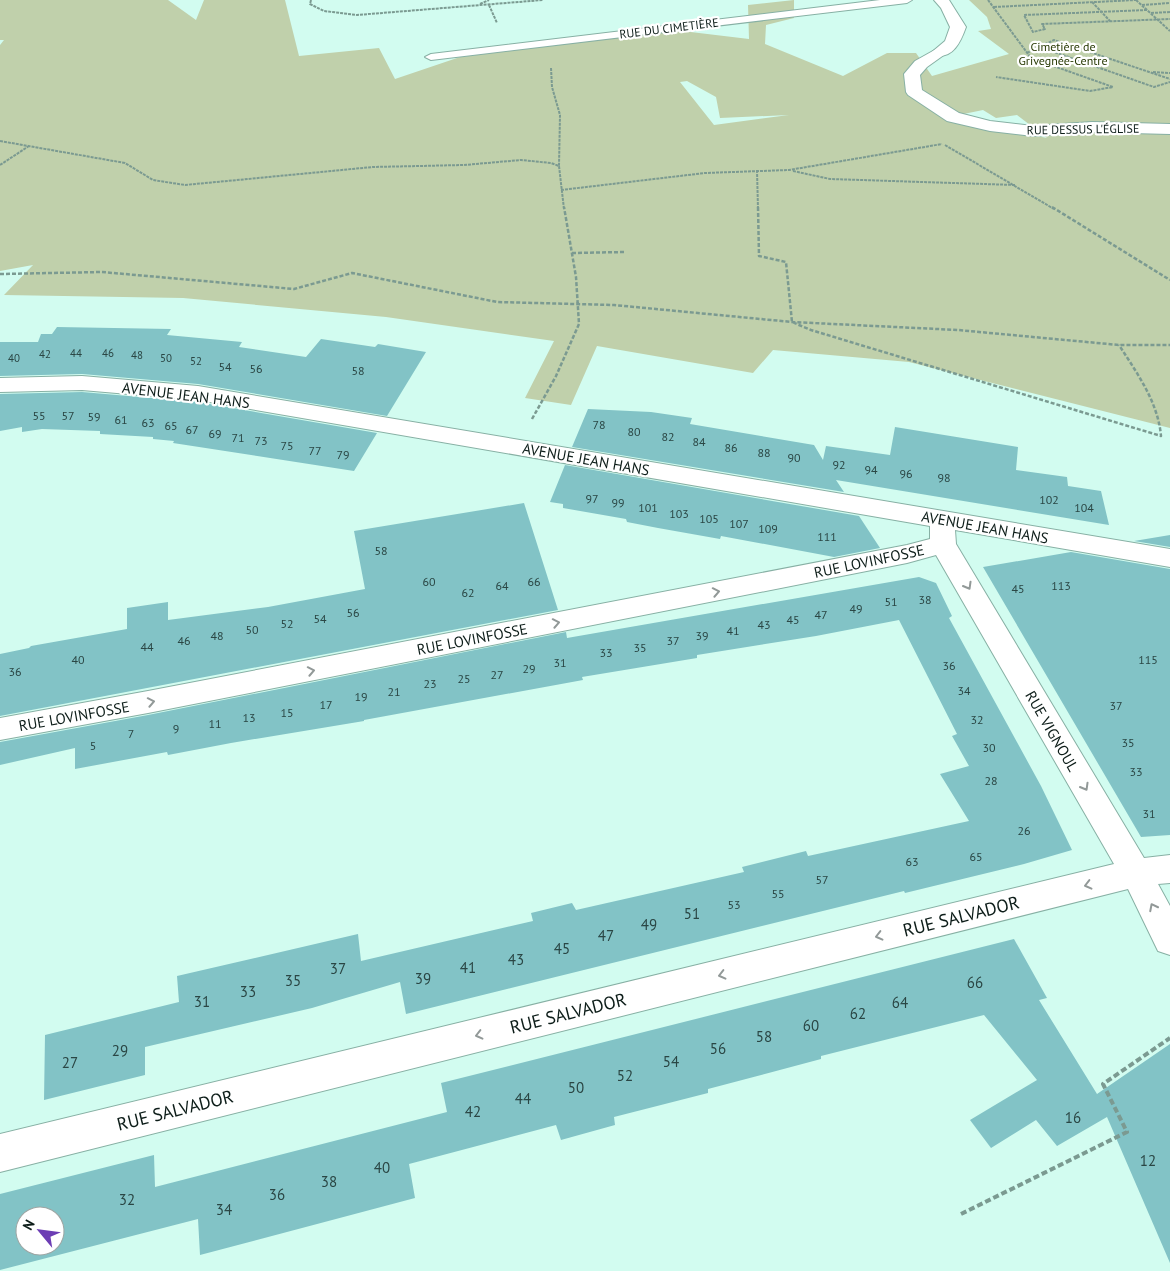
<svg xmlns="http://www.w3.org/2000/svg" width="1170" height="1271" font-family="'PT Sans',sans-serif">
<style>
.green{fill:#c0d0ab;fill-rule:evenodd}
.building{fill:#82c3c6;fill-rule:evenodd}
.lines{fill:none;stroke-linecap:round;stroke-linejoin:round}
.service-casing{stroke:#87b0a4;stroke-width:2}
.pedestrian-casing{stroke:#87b0a4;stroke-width:2}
.minor-casing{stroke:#87b0a4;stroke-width:2}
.path-far2{stroke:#7b9a91;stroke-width:2;stroke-dasharray:3 1;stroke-linecap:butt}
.path-far1{stroke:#7b9a91;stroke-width:2.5;stroke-dasharray:4 2;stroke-linecap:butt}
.path{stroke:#7b9a91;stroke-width:4;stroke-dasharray:6 3;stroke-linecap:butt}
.service{fill:#fff;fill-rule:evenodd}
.pedestrian{fill:#fff;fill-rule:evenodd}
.minor{fill:#fff;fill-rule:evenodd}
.oneway{stroke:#929998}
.labels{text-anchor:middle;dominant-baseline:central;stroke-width:4.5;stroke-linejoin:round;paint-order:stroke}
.far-number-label{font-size:11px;fill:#2a4644}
.far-street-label{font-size:12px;fill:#0d1d19;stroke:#fff}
.far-park-label{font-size:12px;fill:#273803;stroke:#fff}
.number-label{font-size:12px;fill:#2a4644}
.street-label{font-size:15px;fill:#0d1d19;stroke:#fff}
.near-number-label{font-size:15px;fill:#2a4644}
.near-street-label{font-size:18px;fill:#0d1d19;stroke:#fff}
</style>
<rect width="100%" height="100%" fill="#d2fcf0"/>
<!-- green -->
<path class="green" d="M0 0H168L196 20 204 0H285L299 56 379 48 395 79 460 57 674 30 749 39 748 5 794 0V18L766 25 765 44 843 76 887 53H916L932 76 1009 54 978 31 991 29 987 17 969 0H1170V428L909 362 773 350 753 373 597 346 571 405 525 398 554 341 386 317 183 298 4 295 33 265 0 271V45L4 40H0ZM687 81 716 97 720 118 789 115 714 125 680 82ZM983 110 996 118 1017 115 1047 138 944 118Z"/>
<!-- building -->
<path class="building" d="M57 327 171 329 167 335 242 342 239 347 306 357 321 339 375 347 378 344 426 352 387 416 198 384 82 374 0 376V342H38L41 334H52Z
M82 392 198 402 377 433 354 471 173 443 174 441 153 439V437L100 434V431L42 429 22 432V427L0 431V394Z
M588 409 651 412 692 418 690 424 814 445 823 460 826 446 890 455 895 427 1018 447 1016 470 1067 477 1068 486 1101 491 1109 525 836 480 844 492 572 447Z
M565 465 859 516 880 548 834 557 721 536 720 539 658 528 627 522 626 519 563 508V504L550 502Z
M524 503 558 610 0 716V654L29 648 31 646 127 629V608L168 602V620L268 607 365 589 354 531Z
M1170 535V547L1134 541Z
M1071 552 1170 569V835L1141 837 983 567Z
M919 577 936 583 952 616 949 618 1041 786 1072 850 1024 864 905 893 904 891 406 1014 400 982 312 1008 145 1047V1075L44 1100 45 1035 179 1002 177 976 358 934 361 961 533 921 531 913 572 903 576 910 744 872 742 867 806 851 808 856 969 821 940 774 969 766 952 736 957 734 899 620 816 636 697 655V658L582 677 583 680 364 720V721L231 743 168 755 167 752 75 769V748L0 765V742L148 715 566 632 567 638Z
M1014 939 1047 998 1039 1000 1097 1094 1170 1044V1263L1107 1117 1057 1146 1036 1120 991 1148 970 1120 1037 1080 984 1015 821 1056V1059L708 1089V1093L614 1117 615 1125 561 1140 556 1125 409 1164 415 1198 200 1255 198 1219 0 1270V1194L154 1155 155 1187 447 1112 441 1083ZM25 1216H55V1246H25Z"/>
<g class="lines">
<defs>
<path id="service" d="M880 0H912L907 3 431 60 425 57 431 54Z"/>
<path id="pedestrian" d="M940 47 946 49 948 52 927 67 920 75 922 90 959 113 990 121 1033 126 1092 122 1170 124V134L1092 132 1033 136 990 131 947 121 908 95 906 92 904 74 915 61Z"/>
<path id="minor" d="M934 0H949L966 27C961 41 953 60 934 55L932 52 945 41 950 27 941 8Z
M82 376 198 386 1170 549V567L955 530 956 544 1144 858 1170 855V883L1158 884 1170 906V955L1158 951 1128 889 0 1172V1134L1114 864 936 555 907 563 148 713 0 740V718L148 691 907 545 930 539V526L198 400 82 390 0 392V378Z"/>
</defs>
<!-- service casing -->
<use href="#service" class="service-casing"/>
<!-- pedestrian casing -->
<use href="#pedestrian" class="pedestrian-casing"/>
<!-- minor casing -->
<use href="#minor" class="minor-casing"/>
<!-- path-far2 -->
<path class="path-far2" d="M311 0 310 4 324 11 357 15 543 0
M988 0 1031 58 1113 87 1090 91 996 77
M1136 0 1170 31
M1092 2 1110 21
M480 4 489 0
M489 5 497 23
M1142 5 1170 3
M994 7 1136 0
M1147 10 1024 15 1033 32 1045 29 1042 24 1170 19
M1151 13 1170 12
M1040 47 1154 87 1170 82
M1027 53 1054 40 1170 79
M551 68 552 87 560 115 559 166
M1153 72 1170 73
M0 141 125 163 153 180 185 185 373 167 464 165 521 160 551 163 559 166 564 209
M945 145 1054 209
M0 165 29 146
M757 170 758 209
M793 171 830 179 1015 185
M561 190 705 173 789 170 942 144"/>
<!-- path-far1 -->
<path class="path-far1" d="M758 207 759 256 786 262 792 322 811 330 1161 436C1158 402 1137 373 1119 345
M1052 207 1170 280
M572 253 625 252
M0 274 102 272 294 289 352 273 497 302 614 305 792 322 958 330 1119 345H1170
M532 419 556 376 579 324 576 277 564 207"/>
<!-- path -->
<path class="path" d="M961 1214 1127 1132 1103 1084 1170 1038"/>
<!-- service -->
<use href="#service" class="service"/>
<!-- pedestrian -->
<use href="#pedestrian" class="pedestrian"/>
<!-- minor -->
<use href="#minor" class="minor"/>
</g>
<!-- one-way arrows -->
<defs><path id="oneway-chevron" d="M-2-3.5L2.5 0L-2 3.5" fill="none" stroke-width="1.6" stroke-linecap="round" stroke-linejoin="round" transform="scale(1.25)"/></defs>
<g class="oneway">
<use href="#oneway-chevron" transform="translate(968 586) rotate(60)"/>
<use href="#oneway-chevron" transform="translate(716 592) rotate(-11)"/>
<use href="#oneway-chevron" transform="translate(556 623) rotate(-11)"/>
<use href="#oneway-chevron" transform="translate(311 671) rotate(-11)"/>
<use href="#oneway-chevron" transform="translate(151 702) rotate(-11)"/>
<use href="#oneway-chevron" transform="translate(1085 787) rotate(60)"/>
<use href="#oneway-chevron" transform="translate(1088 885) rotate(166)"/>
<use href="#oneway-chevron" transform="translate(1153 907) rotate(-117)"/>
<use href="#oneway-chevron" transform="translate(879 936) rotate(166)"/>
<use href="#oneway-chevron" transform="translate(722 975) rotate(166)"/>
<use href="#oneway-chevron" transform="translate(479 1035) rotate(166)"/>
</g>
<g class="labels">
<!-- far-number labels -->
<g class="far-number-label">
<text x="76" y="353">44</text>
<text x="108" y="353">46</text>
<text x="45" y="354">42</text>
<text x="137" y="355">48</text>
<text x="14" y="358">40</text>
<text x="166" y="358">50</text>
<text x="196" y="361">52</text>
</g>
<!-- far-street labels -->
<g class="far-street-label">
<text transform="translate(669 28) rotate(-7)">RUE DU CIMETIÈRE</text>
<text transform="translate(1083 129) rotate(-1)">RUE DESSUS L'ÉGLISE</text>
</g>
<!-- far-park labels -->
<g class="far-park-label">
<text x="1063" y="46">Cimetière de<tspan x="1063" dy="14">Grivegnée-Centre</tspan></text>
</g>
<!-- number labels -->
<g class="number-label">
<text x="225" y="366">54</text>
<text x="256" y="368">56</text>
<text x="358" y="370">58</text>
<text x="39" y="415">55</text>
<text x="68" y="415">57</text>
<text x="94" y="416">59</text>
<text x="121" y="419">61</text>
<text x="148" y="422">63</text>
<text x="599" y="424">78</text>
<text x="171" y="425">65</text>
<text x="192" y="429">67</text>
<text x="634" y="431">80</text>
<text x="215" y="433">69</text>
<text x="668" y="436">82</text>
<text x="238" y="437">71</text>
<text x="261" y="440">73</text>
<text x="699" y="441">84</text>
<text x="287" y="445">75</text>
<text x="731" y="447">86</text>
<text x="315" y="450">77</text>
<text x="764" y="452">88</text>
<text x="343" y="454">79</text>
<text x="794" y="457">90</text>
<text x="839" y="464">92</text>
<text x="871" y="469">94</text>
<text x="906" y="473">96</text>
<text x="944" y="477">98</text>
<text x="592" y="498">97</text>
<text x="1049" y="499">102</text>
<text x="618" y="502">99</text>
<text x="648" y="507">101</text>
<text x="1084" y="507">104</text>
<text x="679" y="513">103</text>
<text x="709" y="518">105</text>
<text x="739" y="523">107</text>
<text x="768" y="528">109</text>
<text x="827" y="536">111</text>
<text x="381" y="550">58</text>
<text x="429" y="581">60</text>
<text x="534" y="581">66</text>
<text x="502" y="585">64</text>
<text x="1061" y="585">113</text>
<text x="1018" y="588">45</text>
<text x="468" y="592">62</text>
<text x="925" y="599">38</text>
<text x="891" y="601">51</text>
<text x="856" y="608">49</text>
<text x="353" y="612">56</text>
<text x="821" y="614">47</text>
<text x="320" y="618">54</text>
<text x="793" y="619">45</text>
<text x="287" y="623">52</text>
<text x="764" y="624">43</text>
<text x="252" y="629">50</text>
<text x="733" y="630">41</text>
<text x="217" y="635">48</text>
<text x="702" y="635">39</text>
<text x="184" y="640">46</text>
<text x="673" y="640">37</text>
<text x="147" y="646">44</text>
<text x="640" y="647">35</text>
<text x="606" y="652">33</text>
<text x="78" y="659">40</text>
<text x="1148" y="659">115</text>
<text x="560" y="662">31</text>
<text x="949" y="665">36</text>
<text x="529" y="668">29</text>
<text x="15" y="671">36</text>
<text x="497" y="674">27</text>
<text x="464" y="678">25</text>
<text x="430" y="683">23</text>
<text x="964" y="690">34</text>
<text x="394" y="691">21</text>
<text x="361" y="696">19</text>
<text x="326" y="704">17</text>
<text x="1116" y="705">37</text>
<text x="287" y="712">15</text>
<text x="249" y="717">13</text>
<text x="977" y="719">32</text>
<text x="215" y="723">11</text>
<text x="176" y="728">9</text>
<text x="131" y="733">7</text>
<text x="1128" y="742">35</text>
<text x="93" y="745">5</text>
<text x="989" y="747">30</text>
<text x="1136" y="771">33</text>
<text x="991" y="780">28</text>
<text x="1149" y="813">31</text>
<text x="1024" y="830">26</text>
<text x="976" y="856">65</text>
<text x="912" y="861">63</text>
<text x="822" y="879">57</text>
<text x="778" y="893">55</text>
<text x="734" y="904">53</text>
</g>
<!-- street labels -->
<g class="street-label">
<text transform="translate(186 395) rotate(7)">AVENUE JEAN HANS</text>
<text transform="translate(586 459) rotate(10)">AVENUE JEAN HANS</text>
<text transform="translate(985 527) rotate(10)">AVENUE JEAN HANS</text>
<text transform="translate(869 561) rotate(-12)">RUE LOVINFOSSE</text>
<text transform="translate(472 639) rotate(-11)">RUE LOVINFOSSE</text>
<text transform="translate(74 716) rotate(-10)">RUE LOVINFOSSE</text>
<text transform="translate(1052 731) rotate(60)">RUE VIGNOUL</text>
</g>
<!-- near-number labels -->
<g class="near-number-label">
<text x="692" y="913">51</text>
<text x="649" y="924">49</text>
<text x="606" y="935">47</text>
<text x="562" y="948">45</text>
<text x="516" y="959">43</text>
<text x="468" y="967">41</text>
<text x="338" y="968">37</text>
<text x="423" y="978">39</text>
<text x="293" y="980">35</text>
<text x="975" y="982">66</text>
<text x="248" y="991">33</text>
<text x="202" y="1001">31</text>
<text x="900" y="1002">64</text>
<text x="858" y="1013">62</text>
<text x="811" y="1025">60</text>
<text x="764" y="1036">58</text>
<text x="718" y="1048">56</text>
<text x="120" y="1050">29</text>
<text x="671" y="1061">54</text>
<text x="70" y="1062">27</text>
<text x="625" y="1075">52</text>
<text x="576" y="1087">50</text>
<text x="523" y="1098">44</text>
<text x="473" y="1111">42</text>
<text x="1073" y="1117">16</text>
<text x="1148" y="1160">12</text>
<text x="382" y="1167">40</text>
<text x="329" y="1181">38</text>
<text x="277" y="1194">36</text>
<text x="127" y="1199">32</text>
<text x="224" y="1209">34</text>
</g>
<!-- near-street labels -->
<g class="near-street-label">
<text transform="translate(961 916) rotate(-14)">RUE SALVADOR</text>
<text transform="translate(568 1013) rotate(-14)">RUE SALVADOR</text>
<text transform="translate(175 1110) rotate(-14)">RUE SALVADOR</text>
</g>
</g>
<!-- north arrow -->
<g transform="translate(40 1231) rotate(299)"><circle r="24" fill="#ffffff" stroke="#9ea5a3"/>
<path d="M0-4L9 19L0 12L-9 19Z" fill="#6c3db4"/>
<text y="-8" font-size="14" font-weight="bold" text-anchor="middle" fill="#0d1d19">N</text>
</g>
</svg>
